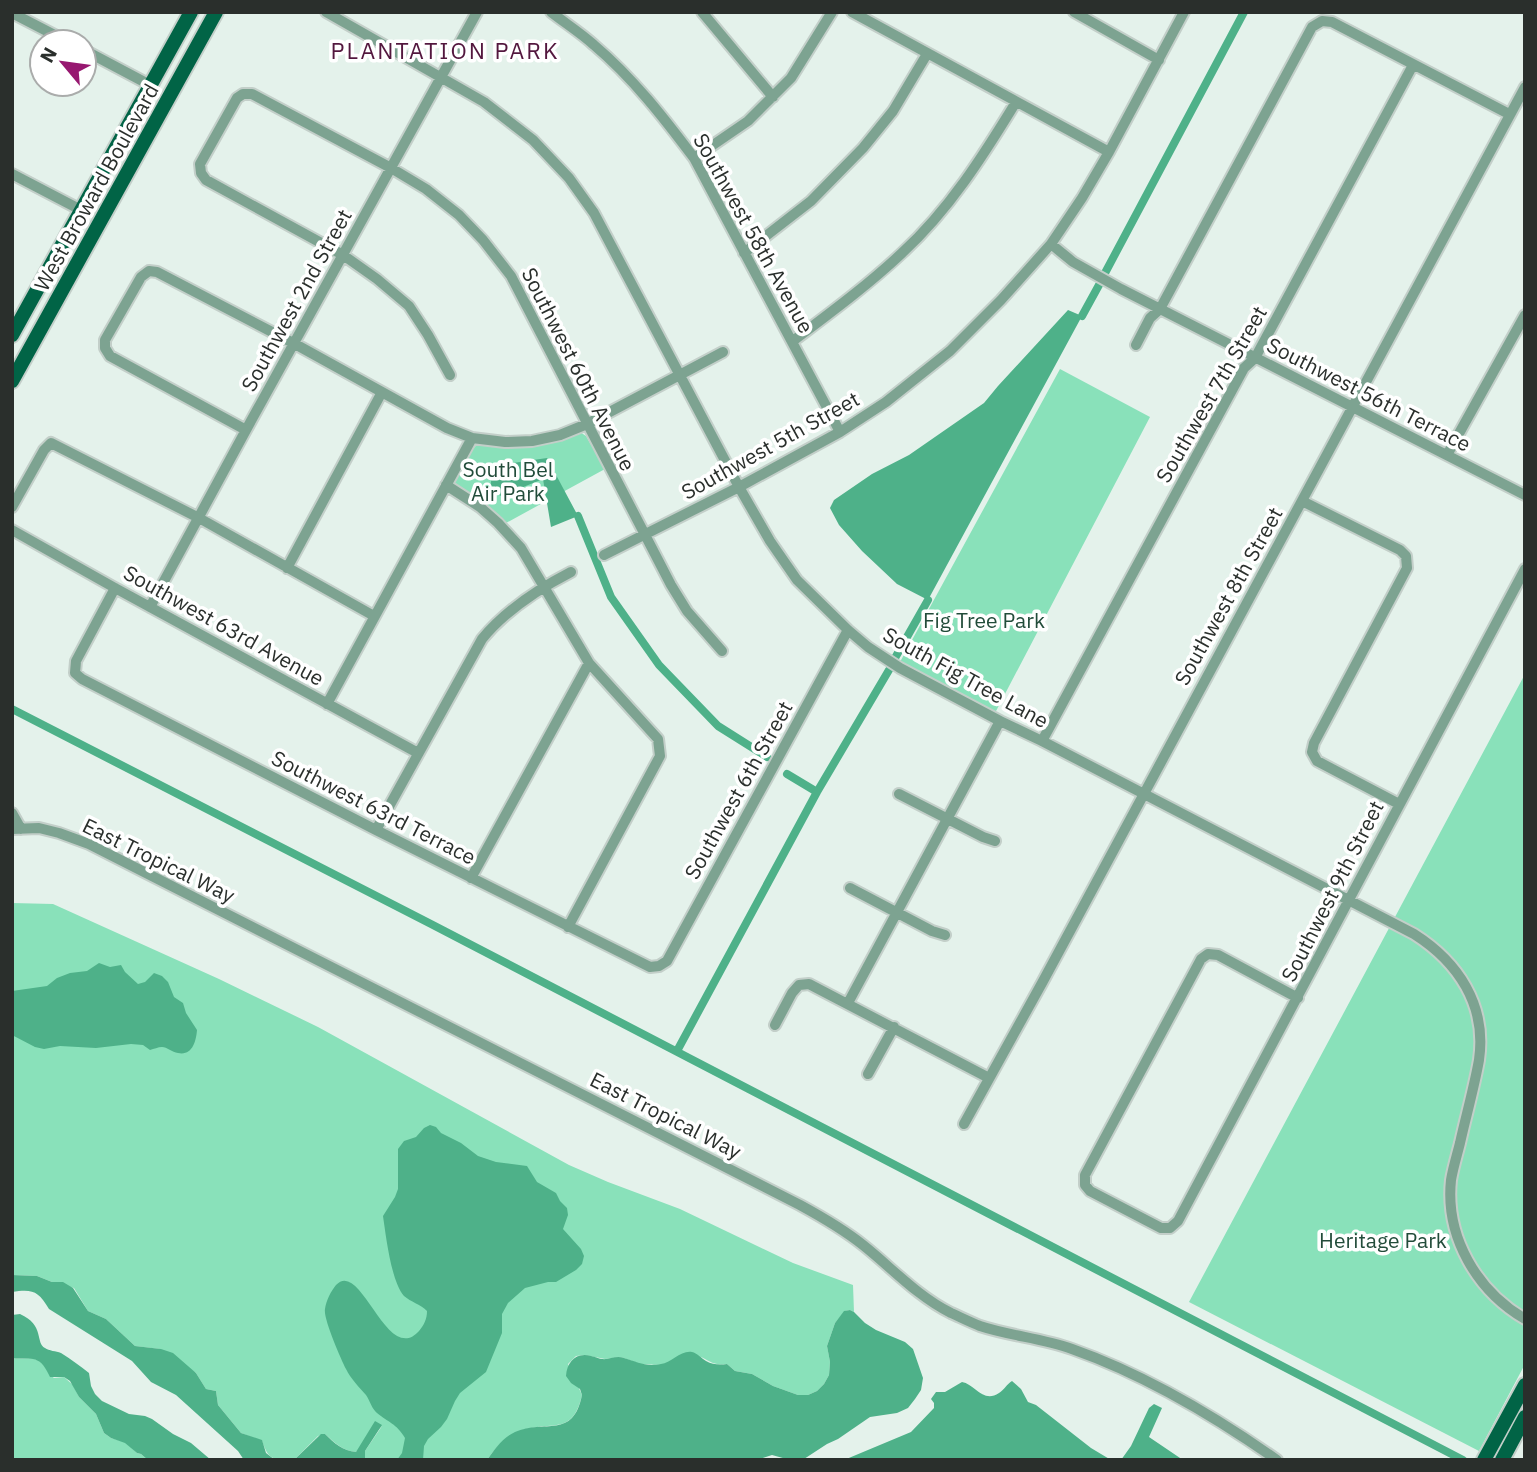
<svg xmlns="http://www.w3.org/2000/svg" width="1537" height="1472" font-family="'IBM Plex Sans',sans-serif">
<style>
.green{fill:#89e1ba}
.water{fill:#4eb189}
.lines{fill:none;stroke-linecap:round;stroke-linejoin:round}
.canal{stroke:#4eb189;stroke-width:8}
.minor-casing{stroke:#c3cfc9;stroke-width:14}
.major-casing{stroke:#c3cfc9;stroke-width:18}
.minor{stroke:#7da391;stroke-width:10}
.major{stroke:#016446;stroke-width:14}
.labels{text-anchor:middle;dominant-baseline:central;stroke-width:7;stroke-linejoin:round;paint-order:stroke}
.street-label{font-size:21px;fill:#2a2f2c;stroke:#fff}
.park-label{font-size:21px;fill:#224c3a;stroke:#fff}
.neighbourhood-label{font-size:23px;letter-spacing:2px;fill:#53173e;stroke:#fff}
</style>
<rect width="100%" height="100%" fill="#e4f2eb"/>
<!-- green -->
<path class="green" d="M1060 369 1150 417 995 713 900 662Z
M580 432 586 436 605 469 506 523H502L455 485C455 470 467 453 478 444Z
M1525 674V1364L1479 1451 1189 1302Z
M12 903 53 904 219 979 318 1027 569 1165 608 1182 680 1209 793 1263 853 1285 854 1312 850 1310 845 1311 835 1323 827 1346 830 1362 829 1375 824 1384 817 1391 808 1395H798L773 1386 752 1374 735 1371 727 1364C712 1366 710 1360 698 1356 694 1354 689 1354 685 1353L671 1362 661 1365 640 1364 624 1358 619 1357 605 1359 585 1355 576 1356 568 1364 582 1395C573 1434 555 1422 526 1429 508 1433 497 1446 487 1460H365V1451L382 1426 356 1452C343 1451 335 1443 325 1434L318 1436 294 1460C274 1460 269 1461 262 1441L241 1433 218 1405 216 1391 206 1389 196 1373 160 1349 135 1346 106 1319 88 1311 74 1288 52 1282 37 1276 12 1275Z
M12 1358C22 1360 34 1355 42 1363 47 1368 48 1373 54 1378L64 1377 73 1385 79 1397 96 1414 104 1433 111 1438 125 1442 137 1453 141 1454 148 1460H12Z"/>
<!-- water -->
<path class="water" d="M1068 310 1082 316 928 600 897 584 862 551 839 525 830 508 834 500 872 474 909 455 984 403 998 386Z
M547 458 578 516 551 527 543 479 501 496 490 490 493 466Z
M99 963 110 967 121 965 125 972 138 984 145 982 154 973 162 976 168 982 174 997 183 1003 186 1013 197 1030C196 1042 192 1056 178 1053 172 1052 167 1047 162 1047 158 1047 154 1049 150 1050L143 1045 131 1044 96 1048 60 1046 44 1049 35 1047 12 1035V991L47 986 57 978 70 973 87 971Z
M430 1125 436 1127 441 1133 461 1143 478 1156 496 1162 527 1166 537 1182 556 1193 560 1201 567 1208 568 1215 563 1229 581 1249 584 1256 582 1264 576 1270 556 1282H548L525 1288 508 1303 502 1314V1333L486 1372 460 1393 455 1401 447 1419 441 1427 428 1439 424 1446 423 1460H397L402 1453 405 1438C396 1423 389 1423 377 1413 372 1409 370 1401 366 1395 359 1387 351 1379 346 1369 341 1359 323 1318 325 1309 326 1301 331 1291 336 1285 361 1258 387 1367 419 1331 424 1325 427 1319 427 1311 420 1304 411 1302 404 1296 391 1281 386 1236 383 1216L395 1197 398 1189V1149L404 1141 416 1137 424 1128Z
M12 1275 37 1276 52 1282H63L73 1288 88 1311 106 1319 135 1346 161 1349 173 1353 196 1373 206 1389 216 1391 218 1405 241 1433 262 1440 266 1453 275 1460H244L238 1451 176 1395 151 1382 132 1361 49 1309C38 1291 33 1289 12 1292Z
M850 1310 854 1312 865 1323 876 1330 905 1342 913 1349 923 1378 921 1390 915 1399 908 1408 897 1413 870 1417 838 1439 827 1444 804 1459 790 1460 772 1455 757 1460H487C495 1449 502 1438 515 1432 545 1419 573 1440 582 1395L580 1389 571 1383 566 1376C567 1362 576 1352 591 1356 597 1357 596 1358 602 1359 609 1360 616 1355 624 1358 638 1362 645 1367 661 1364 671 1363 681 1350 692 1352 697 1353 701 1358 706 1361 713 1365 720 1365 727 1364L735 1371 752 1374 773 1386 798 1395H808L817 1391 824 1384 829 1375 830 1362 827 1346 835 1323 844 1311Z
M20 1314C45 1325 35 1343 45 1348 49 1351 56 1351 61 1353 71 1359 80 1366 89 1373L91 1386 95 1394 102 1401 129 1414 145 1416 152 1419 173 1434 191 1443 211 1460H148L141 1454 137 1453 125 1443 111 1438 104 1433 96 1414 79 1397 70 1381 64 1377H50C48 1373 46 1369 43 1365 35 1355 23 1360 12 1358V1315Z
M1012 1381 1021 1389 1028 1402 1036 1405 1091 1448 1111 1460H844L911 1432 934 1408V1403L931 1399 936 1392H945L962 1382C975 1384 983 1404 999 1393 1004 1390 1007 1384 1012 1381Z
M1154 1404 1162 1408 1149 1437 1183 1460H1121L1131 1446 1149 1408Z
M375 1421 382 1425 365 1451V1460H294L321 1434H325C334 1443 343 1451 356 1452Z"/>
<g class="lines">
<!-- canal -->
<path class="canal" d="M1105 273 1244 12
M1082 316 1099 285
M578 516 611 597 659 665 718 726 767 757
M895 658 928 600
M12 709 431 924 1463 1460
M787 774 817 792
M677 1051 817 792 889 670"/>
<defs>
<path id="minor" d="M326 12 484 102 533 140 569 178 594 213 739 487 770 541 797 580 848 630 868 647 900 668 1000 721 1042 741 1414 934C1458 962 1487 1005 1479 1060 1474 1088 1466 1116 1460 1143 1457 1155 1453 1168 1451 1180 1445 1237 1477 1291 1525 1319
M551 12C565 23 581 33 594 45 633 78 664 118 694 158L840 432
M702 12 773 97
M852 12 1109 152
M1074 12 1159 60
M12 13 68 42
M84 50 150 85
M694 158 748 121 791 78 832 12
M12 174 81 210
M1051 244 1073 262 1121 289 1525 495
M744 253 811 201 863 148 893 111 927 54
M793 341C830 313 868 285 902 253 949 210 983 156 1016 102
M1136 345 1150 318 1160 309 1312 27 1322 21 1332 22 1509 114
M450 375 428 335 409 306 377 279 343 255 206 180 201 173 200 164 237 98 243 94H252L391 168 426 189 459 215 483 240 511 276 671 585 687 611 722 651
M246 430 110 356 105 348V340L141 277 149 271 157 272 295 344 447 428 472 438 505 442 532 441 560 435 587 424 723 352
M1447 455 1525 315
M446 485 480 507 498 523 521 548 589 663 658 739 660 756 568 927
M1302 501 1400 550 1406 556 1407 568 1314 743 1312 752 1317 761 1399 804
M12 507 44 450 51 443 199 518 374 616
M12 530 115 588 418 753
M604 555 739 487 840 432 886 402 950 351 1001 300 1051 244 1082 198 1109 152 1184 12
M287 568 382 392
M115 588 76 661 75 673 82 679 376 830 650 967 659 966 667 961 848 630
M150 607 246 430 477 12
M327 704 472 438
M1042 741 1244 368 1255 358 1413 65
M899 794 983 837 995 841
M12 813 21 829
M12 829 39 828 59 833 89 844 800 1205C822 1217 843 1229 863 1245 892 1268 917 1296 951 1313 960 1317 970 1322 980 1326 1010 1336 1042 1338 1072 1349 1146 1375 1213 1415 1277 1460
M376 830 482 639C506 610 538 589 571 572
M471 878 589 663
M850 888 932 931 945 935
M1298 998 1218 955 1208 954 1201 959 1085 1175V1185L1090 1191 1161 1228H1170L1178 1221C1295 1004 1408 786 1525 569
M848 1003 1000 721
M775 1025 792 993 799 985 809 984 989 1078
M868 1074 894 1027
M964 1124 1042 983 1525 87"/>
<path id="major" d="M12 335 191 12
M12 381 216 12
M1484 1460 1525 1385
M1502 1460 1525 1417"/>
</defs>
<!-- minor casing -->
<use href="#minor" class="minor-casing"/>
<!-- major casing -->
<use href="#major" class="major-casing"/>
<!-- minor -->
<use href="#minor" class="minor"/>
<!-- major -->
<use href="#major" class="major"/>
</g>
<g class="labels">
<!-- street labels -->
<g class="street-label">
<text transform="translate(96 187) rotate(-61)">West Broward Boulevard</text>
<text transform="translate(754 233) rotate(61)">Southwest 58th Avenue</text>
<text transform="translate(296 300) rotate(-61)">Southwest 2nd Street</text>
<text transform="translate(579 369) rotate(63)">Southwest 60th Avenue</text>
<text transform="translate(1211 394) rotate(-60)">Southwest 7th Street</text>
<text transform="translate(1369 394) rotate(27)">Southwest 56th Terrace</text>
<text transform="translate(770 445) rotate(-29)">Southwest 5th Street</text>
<text transform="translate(1228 596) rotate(-61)">Southwest 8th Street</text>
<text transform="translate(224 625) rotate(29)">Southwest 63rd Avenue</text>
<text transform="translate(966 677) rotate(29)">South Fig Tree Lane</text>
<text transform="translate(738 790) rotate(-61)">Southwest 6th Street</text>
<text transform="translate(374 807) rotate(27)">Southwest 63rd Terrace</text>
<text transform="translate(159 860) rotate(26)">East Tropical Way</text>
<text transform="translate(1332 891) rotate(-63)">Southwest 9th Street</text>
<text transform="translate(666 1115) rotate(27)">East Tropical Way</text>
</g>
<!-- park labels -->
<g class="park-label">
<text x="508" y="469">South Bel<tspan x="508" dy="24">Air Park</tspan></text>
<text x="984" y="620">Fig Tree Park</text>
<text x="1383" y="1240">Heritage Park</text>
</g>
<!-- neighbourhood labels -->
<g class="neighbourhood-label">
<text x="445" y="50">PLANTATION PARK</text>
</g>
</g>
<!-- border -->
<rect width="1537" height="1472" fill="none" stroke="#2a2f2c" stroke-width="28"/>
<!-- north arrow -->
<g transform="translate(63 63) rotate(299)"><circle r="33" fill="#ffffff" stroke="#aaacab" stroke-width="2"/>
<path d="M0-5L12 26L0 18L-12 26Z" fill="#971870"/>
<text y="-10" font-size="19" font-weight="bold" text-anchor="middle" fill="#2a2f2c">N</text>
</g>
</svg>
